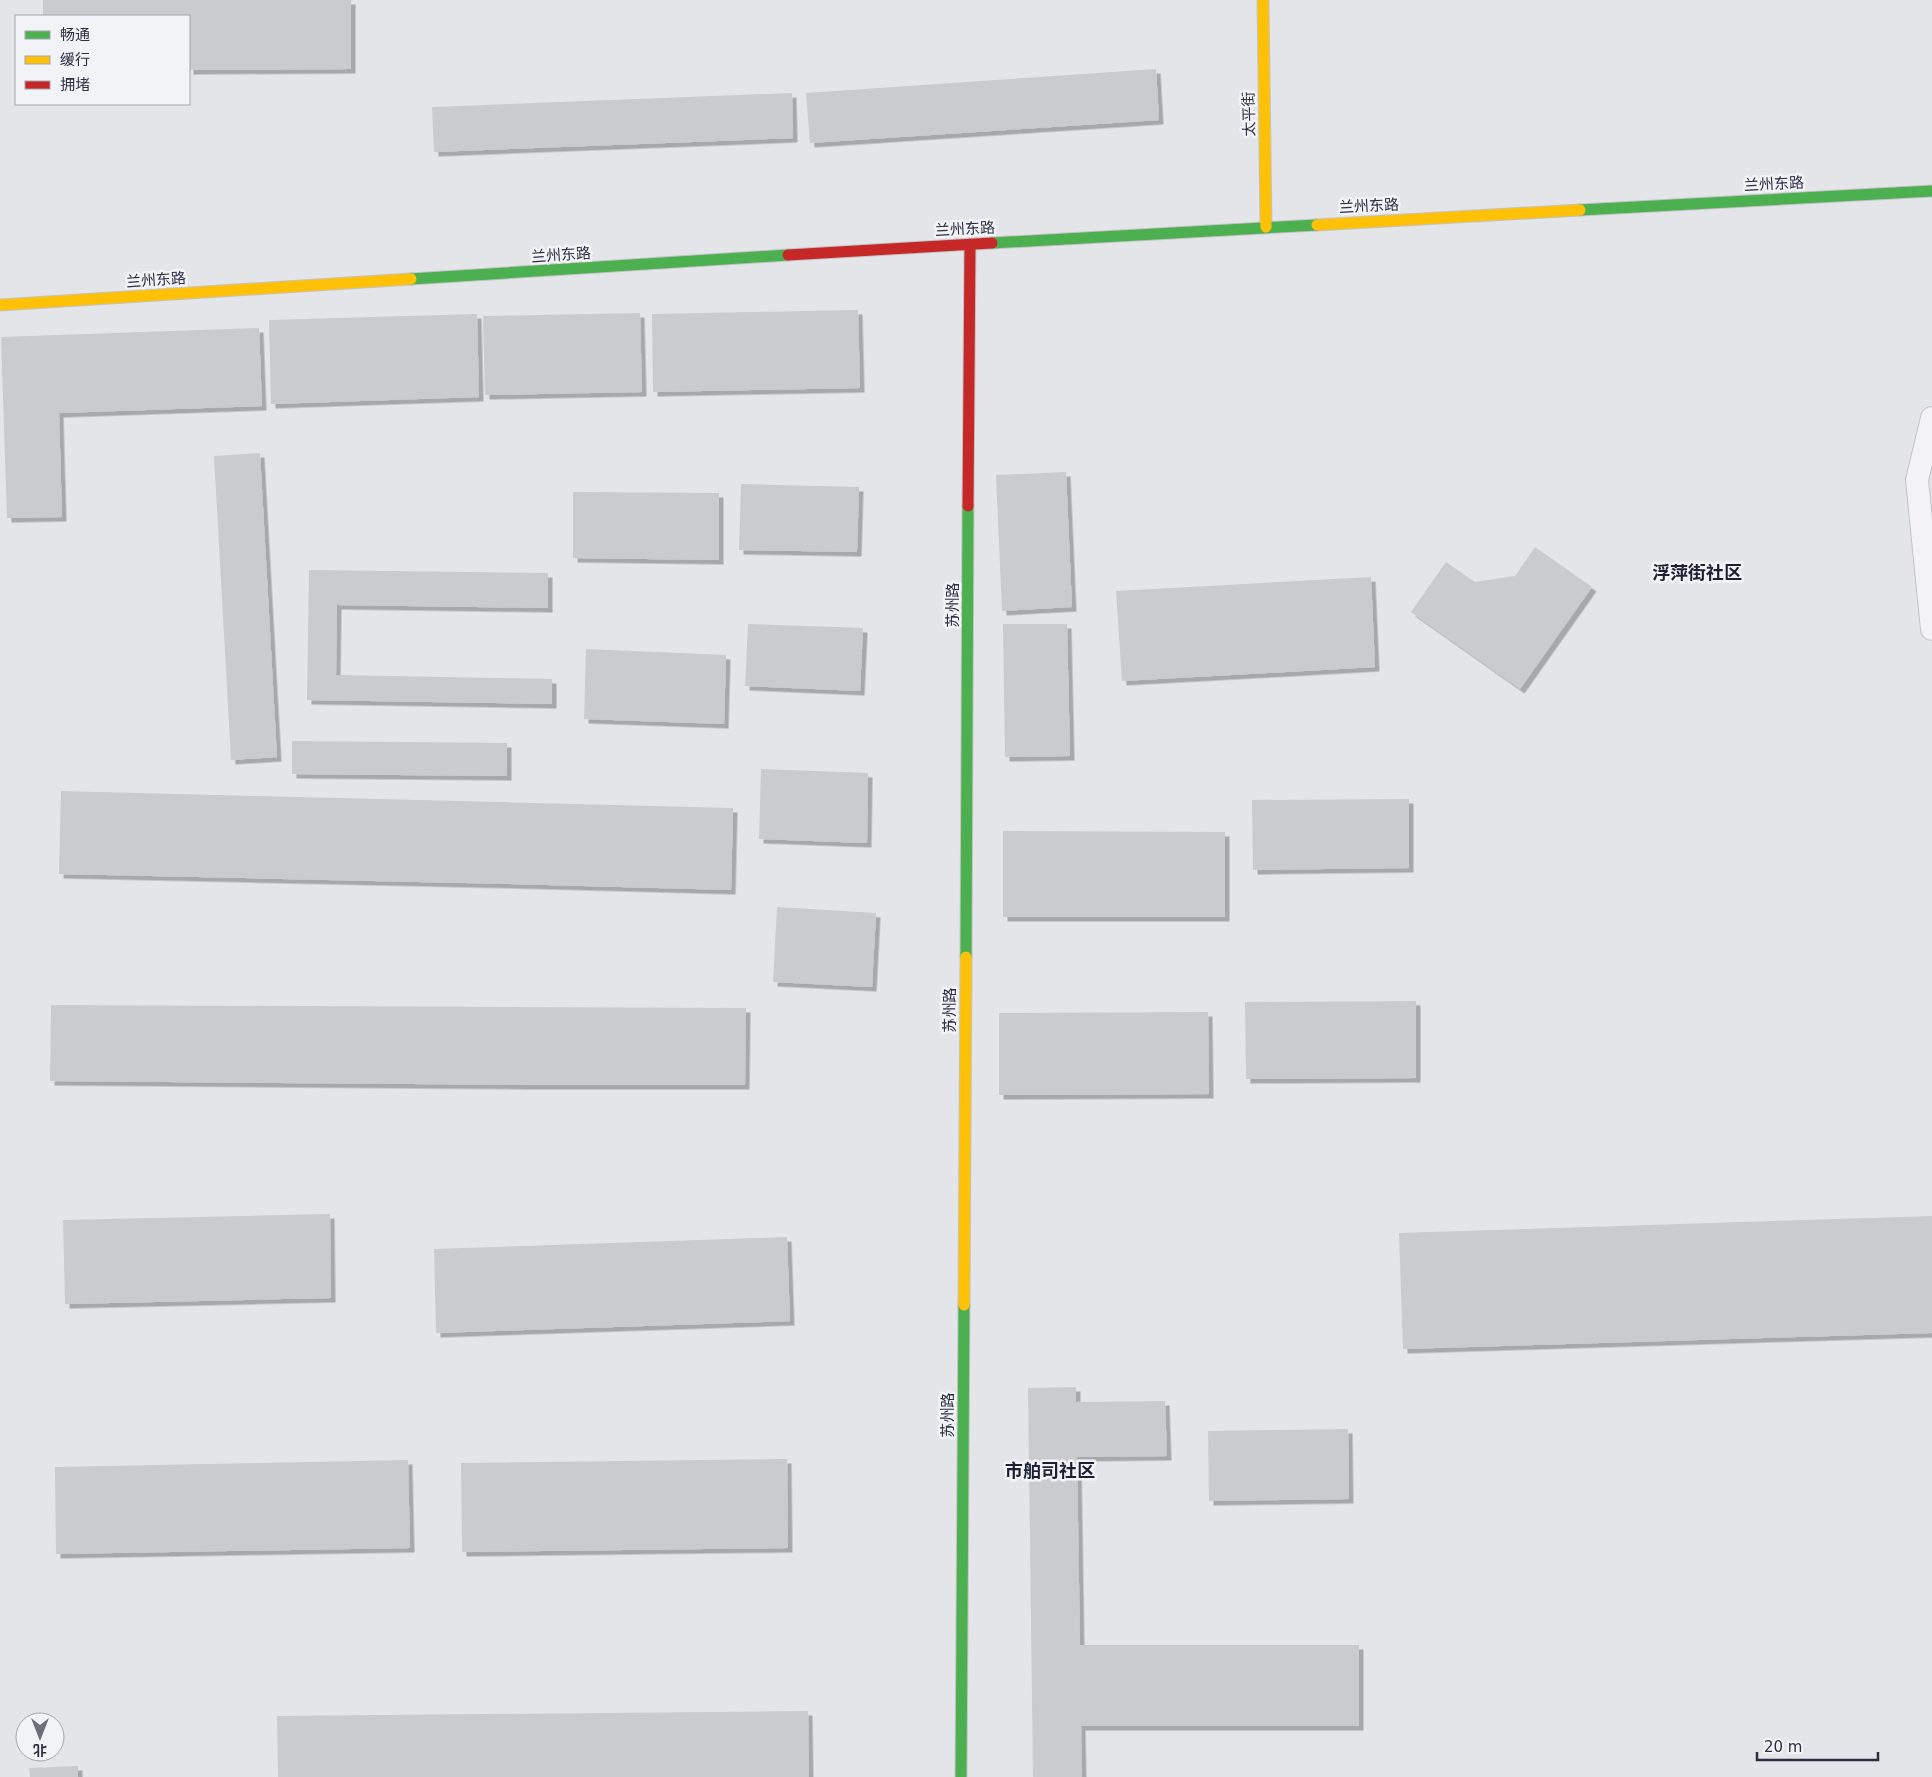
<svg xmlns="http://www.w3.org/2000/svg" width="1932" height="1777" font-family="'DejaVu Sans','Noto Sans SC',sans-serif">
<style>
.building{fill:#cacbcf;filter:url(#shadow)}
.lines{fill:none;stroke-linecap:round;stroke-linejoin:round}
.lane-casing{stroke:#c2c3c6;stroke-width:24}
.fast-casing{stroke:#c2c3c6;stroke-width:13}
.slow-casing{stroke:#c2c3c6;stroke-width:13}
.jam-casing{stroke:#c2c3c6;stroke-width:13}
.lane{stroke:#f3f3f5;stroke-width:22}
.fast{stroke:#4caf50;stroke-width:11}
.slow{stroke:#ffc107;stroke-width:11}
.jam{stroke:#c62828;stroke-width:11}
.labels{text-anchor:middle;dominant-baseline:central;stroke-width:5;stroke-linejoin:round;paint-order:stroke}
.street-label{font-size:15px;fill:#2b2f41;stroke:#f2f3f7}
.quarter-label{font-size:18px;font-weight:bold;fill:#1d2032;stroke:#f2f3f7}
</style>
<defs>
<filter id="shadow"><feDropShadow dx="4.5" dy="4.5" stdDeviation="0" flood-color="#0004"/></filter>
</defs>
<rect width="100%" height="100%" fill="#e4e5e8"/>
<!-- building -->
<path class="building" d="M43 0H351V69L189 70V16H43Z
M1156 69 1159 120 810 143 806 93Z
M792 93 793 138 434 152 432 107Z
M858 310 860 388 653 392 652 314Z
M640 313 642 392 485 395 483 316Z
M477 314 479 397 271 404 269 320Z
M259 328 262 406 59 413 62 517 7 518 1 337Z
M260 453 277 757 231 760 214 456Z
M1066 472 1072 607 1002 611 996 475Z
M741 484 859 487 857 552 739 550Z
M573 492 719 493V560L573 558Z
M1535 547 1592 587 1520 689 1411 612 1446 562 1475 582 1515 576Z
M309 570 548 573V608L337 605 336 675 552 679V704L307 700Z
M1371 577 1375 667 1122 681 1116 591Z
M748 624 863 628 860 691 745 686Z
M1003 624H1067L1070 756 1005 757Z
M586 649 726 655 724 724 584 719Z
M292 741 507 743V776L292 774Z
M761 769 868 773 867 843 759 839Z
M61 791 733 808 731 890 510 884 59 874Z
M1409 799V868L1253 870 1252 800Z
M1003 831 1225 832V917H1003Z
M777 907 876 913 872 987 773 982Z
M1416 1001V1078L1246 1079 1245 1002Z
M51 1005 746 1008 745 1085H527L50 1081Z
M1208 1012 1209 1094 999 1095V1013Z
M330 1214 331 1298 65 1304 63 1220Z
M1932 1216V1333L1403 1349 1399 1233Z
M787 1237 790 1321 436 1333 434 1249Z
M1076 1387V1402L1165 1401 1167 1456 1077 1457 1080 1645H1359V1726H1081L1082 1777H1033L1028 1388Z
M1348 1429 1349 1499 1209 1501 1208 1431Z
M787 1459 788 1548 462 1552 461 1463Z
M408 1460 410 1548 56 1554 55 1467Z
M808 1711 809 1777H278L277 1716Z
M78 1766V1777H30L29 1768Z"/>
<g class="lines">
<defs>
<path id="lane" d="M1932 418 1917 480 1932 629"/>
<path id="fast" d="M1580 210 1932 191
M992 243 1317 225
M411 279 788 255
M966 957 968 506
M961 1777 964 1305"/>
<path id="slow" d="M1263 0 1266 227
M1317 225 1580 210
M0 305 411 279
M964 1305 966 957"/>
<path id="jam" d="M788 255 992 243
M968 506 970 244"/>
</defs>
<!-- lane casing -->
<use href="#lane" class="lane-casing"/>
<!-- fast casing -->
<use href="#fast" class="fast-casing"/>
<!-- slow casing -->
<use href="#slow" class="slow-casing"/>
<!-- jam casing -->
<use href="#jam" class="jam-casing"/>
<!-- lane -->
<use href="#lane" class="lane"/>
<!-- fast -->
<use href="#fast" class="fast"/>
<!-- slow -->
<use href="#slow" class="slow"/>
<!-- jam -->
<use href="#jam" class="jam"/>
</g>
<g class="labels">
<!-- street labels -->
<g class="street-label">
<text transform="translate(1249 114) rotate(-91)">太平街</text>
<text transform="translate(1774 184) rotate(-3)">兰州东路</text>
<text transform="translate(1369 206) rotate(-3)">兰州东路</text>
<text transform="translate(965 229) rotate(-3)">兰州东路</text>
<text transform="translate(561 255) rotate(-4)">兰州东路</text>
<text transform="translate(156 280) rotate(-4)">兰州东路</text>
<text transform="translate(953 605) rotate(-90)">苏州路</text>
<text transform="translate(950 1010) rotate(-90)">苏州路</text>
<text transform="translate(948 1415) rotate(-90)">苏州路</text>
</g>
<!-- quarter labels -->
<g class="quarter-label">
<text x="1697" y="572">浮萍街社区</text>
<text x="1050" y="1470">市舶司社区</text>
</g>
</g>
<!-- legend -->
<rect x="15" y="15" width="175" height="90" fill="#f2f3f7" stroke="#a2a5ae"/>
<rect x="25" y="31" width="25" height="8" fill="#4caf50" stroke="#a2a5ae"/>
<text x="60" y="40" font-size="15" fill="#2b2f41">畅通</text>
<rect x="25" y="56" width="25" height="8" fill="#ffc107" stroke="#a2a5ae"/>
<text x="60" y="65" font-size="15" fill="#2b2f41">缓行</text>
<rect x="25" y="81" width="25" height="8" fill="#c62828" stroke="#a2a5ae"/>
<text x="60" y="90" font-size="15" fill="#2b2f41">拥堵</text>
<!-- north arrow -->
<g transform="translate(40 1737) rotate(180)"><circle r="24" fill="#f2f3f7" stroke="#a2a5ae"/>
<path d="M0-4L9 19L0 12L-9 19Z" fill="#6c6f7b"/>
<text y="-8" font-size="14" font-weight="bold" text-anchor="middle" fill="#2b2f41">北</text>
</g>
<!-- scale -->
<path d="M1757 1752v8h121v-8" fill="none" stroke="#2b2f41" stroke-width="2.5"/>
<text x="1764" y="1752" font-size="15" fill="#2b2f41" stroke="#f2f3f7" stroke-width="4" paint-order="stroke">20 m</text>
</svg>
